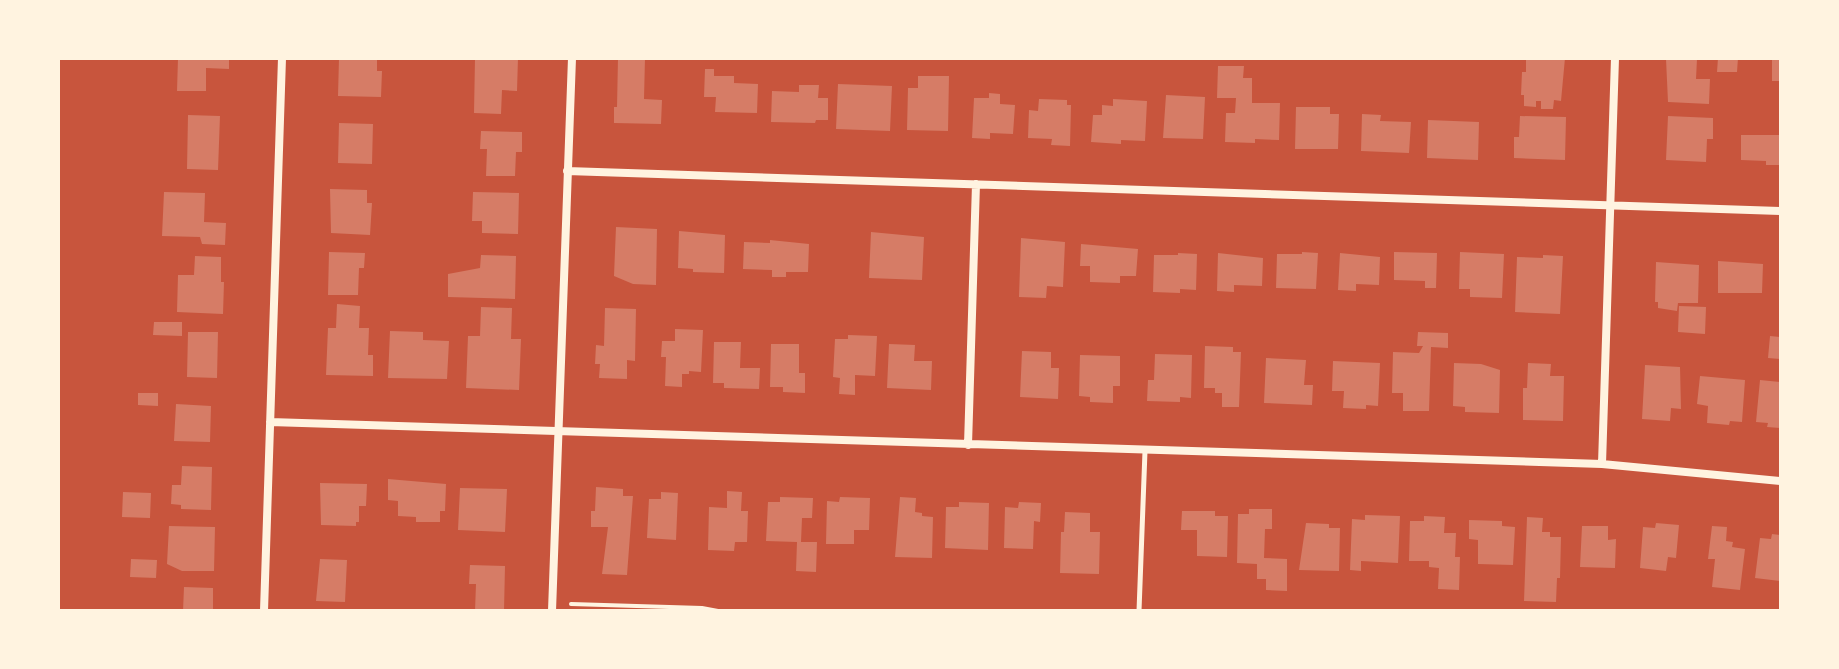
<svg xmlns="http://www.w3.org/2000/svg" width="1839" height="669" font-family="Montserrat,sans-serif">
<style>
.building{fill:#d67c66}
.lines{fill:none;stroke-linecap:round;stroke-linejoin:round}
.path{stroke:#fff3e0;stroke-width:4}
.service{stroke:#fff3e0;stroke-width:5}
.minor{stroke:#fff3e0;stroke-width:8}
</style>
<rect width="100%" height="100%" fill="#c8553d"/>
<!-- building -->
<path class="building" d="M178 58H229V69L206 68V91H177Z
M339 58H377V71H382L381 97 338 96Z
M475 58H518L517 91 502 90 501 114 474 113Z
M618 58H645L644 99 662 100 661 124 614 123V107H617Z
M1526 58H1565L1561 101 1554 100 1553 109H1541V101H1536V107L1524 106V95H1521L1522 72H1526Z
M1718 58H1738L1737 72H1717Z
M1772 58H1781V81H1772Z
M1666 59H1697L1696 79H1710L1709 104 1668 102Z
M1218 66H1244L1243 78H1252V103H1280L1279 140 1255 139V143L1225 142 1226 113H1235L1236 98H1217Z
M705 69H714V76H734V83L758 84 757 113 715 112 716 97H704Z
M918 76H949L948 131 907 130 908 88H918Z
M838 84 892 86 890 131 836 129Z
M799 85H819L818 98H828V120H816L815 123 771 122 772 91 799 92Z
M989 93 1000 94V104L1015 105 1013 134 990 133V139L972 138 974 98H989Z
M1166 95 1205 97 1203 139 1163 138Z
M1039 99 1067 100V105H1071L1070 146 1051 145 1052 139 1028 138 1029 110 1038 111Z
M1113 99 1147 101 1145 141 1121 140V144L1091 142 1093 115H1102V105L1113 106Z
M1296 107H1330V114H1339L1338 149H1295Z
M1362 114 1381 115 1380 121 1411 122 1409 153 1361 151Z
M188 115 220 116 218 170 187 169Z
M1520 116 1566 117 1565 160 1514 158V137H1519Z
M1668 116 1713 118V139H1707L1706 162 1666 160Z
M1428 120 1479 122 1478 160 1427 158Z
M339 123 373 124 372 164 338 163Z
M481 131 522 132V152H516L515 176H486L487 149H480Z
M1741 135H1781V165H1766V161L1741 160Z
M330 189 367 190V203H372L370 235 331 233Z
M164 192 205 193 204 222 226 223 225 245 202 244 200 237 162 236Z
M473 192 519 193 518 234 482 233V221H472Z
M616 227 657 229 656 285 633 284 614 276Z
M679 231 725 235 724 273 693 272V269L678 268Z
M871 232 924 237 922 280 869 278Z
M1021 238 1065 242 1063 287 1047 286 1046 298 1019 297Z
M770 240 809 244 808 272H786V277H772V270L743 269 744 242 770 243Z
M1081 244 1138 249 1136 276H1120V283L1090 282V266H1080Z
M329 252 365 253 364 268H359L358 295H328Z
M1302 252 1318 253 1316 289 1276 288 1277 254H1302Z
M1394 252 1437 253 1436 288H1425V281L1394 280Z
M1460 252 1504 254 1502 298 1470 297V289H1459Z
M1178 253 1197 254 1196 290 1180 289V293L1153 292 1154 255H1178Z
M1218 253 1263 258 1262 286 1234 285V292L1217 291Z
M1340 253 1380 257 1379 285 1356 284V291L1338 290Z
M481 255 516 256 515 299 448 297V274L480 268Z
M1543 255 1563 256 1560 314 1515 312 1517 257 1543 258Z
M195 256 221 257V282H224L223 314 177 312 178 275H194Z
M1718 261 1763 264 1762 293H1718Z
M1656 262 1699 265 1698 303H1678L1677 311 1658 308V302H1655Z
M337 304 360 306 359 328H369L368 355H373V376L326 375 328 328H336Z
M1679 306 1706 307 1705 334 1678 332Z
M481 307 512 308 511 339H521L519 390 466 388 468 336H480Z
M605 308 636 309 635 361 627 360V379L599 378 600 364H595L596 345 604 346Z
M154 322H182V336L153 335Z
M675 329 703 330 701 372 689 371V374H682V387L665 386 666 357H661L662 341H675Z
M390 331 423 332V340L449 341 447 379 388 378Z
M188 332H218L217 378 187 377Z
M1418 332 1448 333V348L1431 347 1429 411H1403V393H1392L1393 352 1419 353 1423 346H1417Z
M848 335 877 336 875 376 855 375V395L839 394 840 378 833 377 835 339H848Z
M1770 336 1781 337V359L1768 358Z
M714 342H741L740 368H760L759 389 724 388V383H713Z
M771 344H799V373H805V393L783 392V387H770Z
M889 344 915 345 914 361H932L931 390 887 388Z
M1205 346 1233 347V352H1241L1239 407H1222V393H1215V388H1204Z
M1022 351 1051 352V368H1059L1058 399 1020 397Z
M1155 354 1192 355 1191 398 1180 397V402L1147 401 1148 380H1154Z
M1080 355 1120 356V386H1113V403L1090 402V397L1079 396Z
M1266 358 1306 360 1304 385H1313L1312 405 1264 403Z
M1333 361 1380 363 1378 406 1366 405V409L1343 408 1344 391H1332Z
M1454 363 1481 364 1500 370 1499 413 1465 412V407L1453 406Z
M1528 363 1551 364 1550 376H1564L1563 421 1523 420V388H1527Z
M1645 365 1680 367 1681 409 1671 408 1670 421 1642 419Z
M1700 376 1745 380 1742 422 1730 421 1729 425 1707 423 1708 406 1697 404Z
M1760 380 1781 382V428L1767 427 1768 423 1756 422Z
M138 393H158V406L138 405Z
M176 404 211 406 210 442 174 441Z
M182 466 212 467 211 510 181 509V505L171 504 172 485H181Z
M388 479 446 484 445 511H440V522H416V517L398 516V501L388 500Z
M320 483 367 484 366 506H359V522H356V526L321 525Z
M596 487 623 489V496H633L627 575 602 574 608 527H591V511H595Z
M460 488 507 489 505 532 458 530Z
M727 491 742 492 741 511H748L747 542H735L734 551 708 550 709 507 727 508Z
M123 492 151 493 150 518 122 517Z
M661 492 678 493 676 540 647 538 649 499H661Z
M780 497 813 498 812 518H802L801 542H817L816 572 796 571 797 542 766 541 768 502H780Z
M840 497 870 498 869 530H854V544H826L827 501 839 502Z
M900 497 916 498 915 512 922 513V516L933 517 932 558 895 557Z
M959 502 989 503 988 550 945 548 946 507H959Z
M1019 502 1041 503 1040 522 1034 521 1033 549 1004 548 1005 507 1018 508Z
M1249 509H1272V529H1265L1264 558 1287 559V591L1266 590V579H1257V564L1237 563 1238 514H1249Z
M1182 511H1215V516H1228L1227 557 1197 556V530H1181Z
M1065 512 1090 513V532H1100L1099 574 1060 573 1061 532H1064Z
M1365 515 1400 516 1398 563 1361 561V571L1350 570 1352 519 1365 520Z
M1424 516 1445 517 1444 533H1456L1455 557H1460L1459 590 1438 589 1439 568 1429 567V561H1409L1410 521H1424Z
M1527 517 1543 518 1542 532H1550V537H1561L1560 578H1557L1556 602 1524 601Z
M1469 520 1502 521V526L1515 527 1513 565 1478 564V540L1469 539Z
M1306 523 1329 524V528H1340L1339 571 1299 570Z
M1656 523 1679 525 1676 558 1668 557 1666 571 1640 568 1643 527 1655 528Z
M169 526 215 527 214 571H182L167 564Z
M1582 526H1608V540L1616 539 1615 568 1580 567Z
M1712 526 1727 527 1726 541 1733 542 1732 547 1745 549 1740 590 1712 587 1715 559H1708Z
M1772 534 1781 535V581L1755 578 1760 538 1771 539Z
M131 559 157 560 156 578 130 577Z
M320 559 347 560 345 602 316 601Z
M470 565 505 566 504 611H475L476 584H469Z
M184 587 213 588V611H183Z"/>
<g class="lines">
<!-- path -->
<path class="path" d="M571 604 702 608 718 611"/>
<!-- service -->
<path class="service" d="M1139 611 1145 451"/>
<!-- minor -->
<path class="minor" d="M567 171 1781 211
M270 422 1602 464 1781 481
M968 445 976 184
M1602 464 1615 58
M264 611 282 58
M552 611 572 58"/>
</g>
<!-- border -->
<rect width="1839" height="669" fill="none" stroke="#fff3e0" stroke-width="120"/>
</svg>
